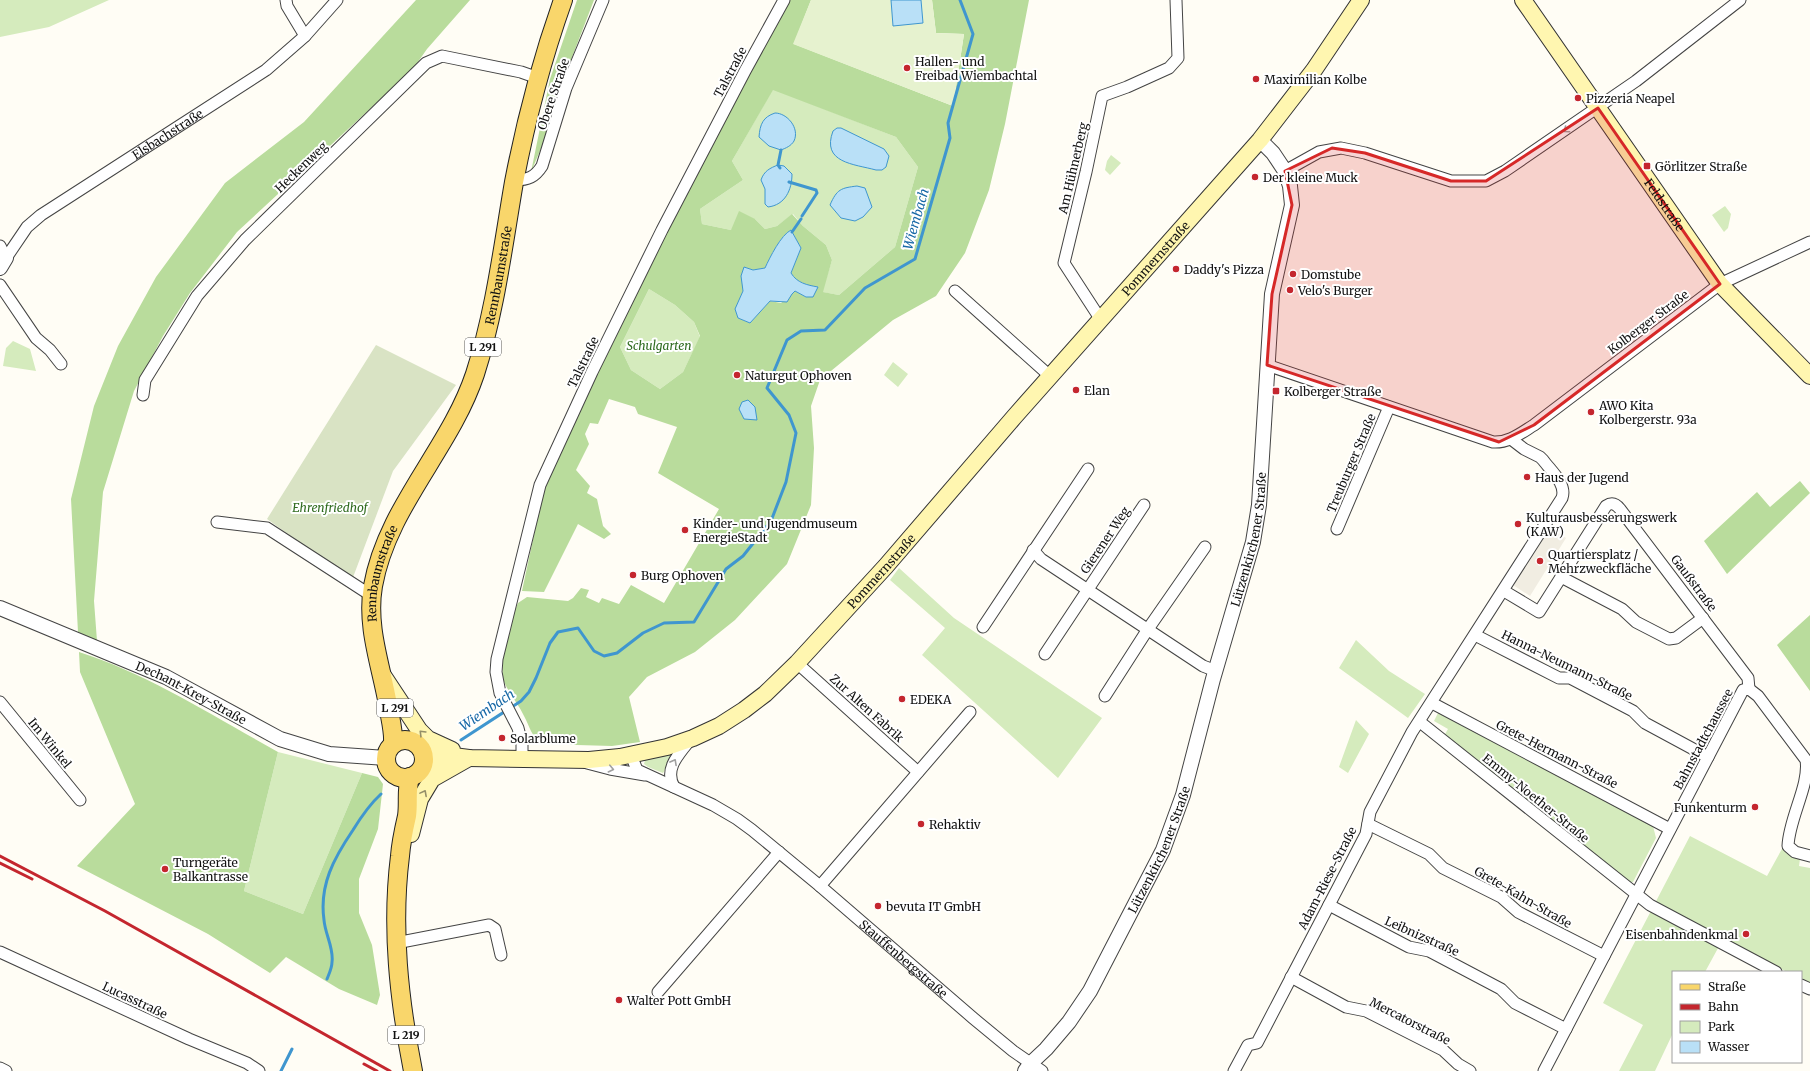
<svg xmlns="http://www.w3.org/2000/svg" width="1810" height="1071" font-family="Merriweather,serif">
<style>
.green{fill:#d5ebbd}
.forest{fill:#b9dc9c;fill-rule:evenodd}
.cemetery{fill:#d9e3c4}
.pitch{fill:#e6f2cf}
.plaza{fill:#f1ede2}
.water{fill:#b9e0f7;stroke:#3f96cf}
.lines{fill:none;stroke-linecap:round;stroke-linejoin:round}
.stream{stroke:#3f96cf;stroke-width:3}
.minor-casing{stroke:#444;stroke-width:13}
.tertiary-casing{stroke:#444;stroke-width:16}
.secondary-casing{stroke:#333;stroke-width:18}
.primary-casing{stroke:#222;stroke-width:20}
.minor{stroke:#fff;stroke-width:11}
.tertiary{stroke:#fff;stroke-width:14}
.secondary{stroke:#fff6b0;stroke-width:16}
.primary{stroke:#f9d66b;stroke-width:18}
.rail{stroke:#c4262e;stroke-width:3}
.oneway{stroke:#a0a0a0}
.oneway2{stroke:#948f68}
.marked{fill:#d62828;fill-opacity:0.2;stroke:#d62828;stroke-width:3;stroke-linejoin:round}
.poi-dot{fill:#c4262e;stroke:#fff;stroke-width:1.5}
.labels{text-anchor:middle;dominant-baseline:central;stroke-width:4;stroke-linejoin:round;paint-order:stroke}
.shield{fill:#fff;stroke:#585858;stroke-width:1}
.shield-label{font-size:11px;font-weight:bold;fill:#111}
.poi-label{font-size:12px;fill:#111;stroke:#fff;text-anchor:start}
.street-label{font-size:12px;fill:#111;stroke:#fff}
.park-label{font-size:12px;font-style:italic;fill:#2f6b1f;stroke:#fff}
.water-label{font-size:13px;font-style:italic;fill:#1768a6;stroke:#fff}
</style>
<rect width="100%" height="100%" fill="#fffdf5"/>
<!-- green -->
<path class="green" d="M0 0H109L49 27 0 37Z
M773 89 896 137 918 167 895 247 839 295 822 292 832 260 826 245 803 226 793 214 777 226 765 229 755 219 731 230 702 224 700 209 743 180 732 161Z
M1111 155 1121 163 1110 175 1105 170 1107 161Z
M1725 206 1731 214 1728 228 1724 232 1712 215Z
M649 289 675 305 694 322 700 337 683 372 660 389 631 370 620 347Z
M13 341 30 349 36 371 3 366 6 348Z
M893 362 908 374 898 387 884 375Z
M899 568 954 618 1102 718 1058 778 922 655 945 628 890 580Z
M1356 640 1389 671 1425 694 1408 718 1339 668Z
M1438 713 1653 826 1656 838 1633 882H1629L1444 736 1448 729 1434 721Z
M1356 720 1369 734 1348 773 1339 767Z
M278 752 362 773 303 914 244 891Z
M672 752 675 755 663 773 648 767 644 764 645 760Z
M1690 836 1767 876 1783 847 1790 855 1800 859 1799 866 1810 868V984L1801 979V972H1787L1723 939 1705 972H1673V1033L1655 1071H1619L1643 1025 1603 1003Z"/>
<!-- forest -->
<path class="forest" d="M416 0H470L427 49 413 69 237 232 190 293 163 336 134 391 103 492 94 601 97 641 78 632 71 499 94 406 118 346 156 277 225 183 304 122Z
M577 0H594L561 86 545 139 531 172 550 79Z
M788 0H811L794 44 953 106 964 34 936 33 932 0H1029L1005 124 989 190 965 253 936 296 893 320 820 380 811 406 814 448 811 505 787 564 735 620 695 652 647 677 629 697 640 742 612 746 542 744C532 738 529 725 524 716 519 705 510 695 505 684 497 666 510 621 518 603L527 597 568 601 573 598 581 588 589 590 586 597 599 603 602 598 619 604 631 585 664 603 719 509 658 473 677 427 638 414 635 407 609 399 598 424 590 423 585 434 589 444 576 470 590 486 587 493 597 499 603 526 611 534 604 539 578 524 544 592 522 591 544 488 597 373 667 232ZM773 90 896 137 918 167 895 247 839 295 823 292 832 260 826 245 803 226 792 214 777 226 765 229 755 219 739 211 731 230 702 224 700 209 743 180 732 161ZM791 230 801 248 791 273C797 283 807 285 818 287L806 297 795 291 781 303 770 301 750 323 738 318 736 310 743 291 744 267 753 270 765 268C770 257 781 235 791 230ZM649 289 675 305 694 322 700 336 683 372 660 389 631 370 620 347Z
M1800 481 1810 493 1727 574 1704 541 1757 492 1770 507Z
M1810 615V691L1777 645Z
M79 652C150 675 213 716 278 752L244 891 303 914 362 773 378 777 383 784 378 829 359 879V913L372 945 380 995 377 1005 339 989 286 957 270 973 208 934 77 866 135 804 80 672Z"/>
<!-- cemetery -->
<path class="cemetery" d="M376 345 456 385 393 471 352 580 267 519Z"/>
<!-- pitch -->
<path class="pitch" d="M811 0H932L936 33 964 34 953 106 793 44Z"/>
<!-- plaza -->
<path class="plaza" d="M1549 527 1566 538 1530 596 1513 585Z"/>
<!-- water -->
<path class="water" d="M891 0H921L923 23 893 26Z
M775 113C787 113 800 128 794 141 791 146 786 148 781 150L769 146 759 137C760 124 763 117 775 113Z
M837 128H841L884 149 889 156 886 167 882 170H876C854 164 821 163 833 131Z
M778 165 784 166 792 174C792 190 785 205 768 207L765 204V189L761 180C764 171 770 168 778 165Z
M857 186 865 188 872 207 863 217 855 221 841 218 830 205C837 189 841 188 857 186Z
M791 230 801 248 791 273C797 283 807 285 818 287L813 297H806L795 291 792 294 787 302 770 301 750 323 738 318 735 309 743 291 741 276 744 267 753 270 765 268C770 257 781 235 791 230Z
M748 400 755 407 757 420 744 419 739 409 742 402Z"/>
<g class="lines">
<!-- stream -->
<path class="stream" d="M780 168 778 165 781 150
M789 182 816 190 817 193 802 216
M792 232 801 219
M461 740 521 701 529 692 536 678 550 643 558 632 578 628 594 651 604 656 617 653 643 633 664 623 694 622 726 569 743 556 771 521 786 482 796 433 789 415 767 388 787 340 801 331 825 330 865 288 915 259 950 138 948 123 973 34 960 0
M327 979C329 974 332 968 332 962 334 948 325 934 324 920 319 885 334 858 353 830 361 817 370 804 381 794
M281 1071 292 1049"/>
<defs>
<g id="minor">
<path d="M286 0 287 6 305 36"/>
<path d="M1285 171 1319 152 1341 148 1365 153 1451 181H1486L1505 171 1636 81 1740 0"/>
<path d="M515 180C528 180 535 177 542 166L566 88 603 0"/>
<path d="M0 246 6 258"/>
<path id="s1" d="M6 258 27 227 41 215 266 70 305 36 337 0"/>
<path d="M0 285 36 338 50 350 61 364"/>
<path d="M955 291 1051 377"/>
<path d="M1101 320 1064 263 1086 172 1102 96 1127 87 1169 68 1178 58 1176 0"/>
<path d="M1267 365 1493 442C1509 443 1521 433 1534 425L1720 284 1810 242"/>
<path d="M143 395 145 380 197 296 245 240 426 63 442 56 521 72 538 78"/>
<path d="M217 522 267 528 372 596"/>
<path d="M1337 529 1389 407"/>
<path d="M1033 550 1041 559 1203 666 1216 671"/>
<path d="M1561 577 1622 609 1636 622 1669 639 1676 638 1703 618"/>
<path d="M1504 591 1539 612 1606 506C1612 502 1616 504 1620 509L1748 678 1749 689"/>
<path d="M983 627 1088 469"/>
<path d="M1475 635 1559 678H1570L1633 711 1645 723 1708 757"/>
<path d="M1045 654 1144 505"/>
<path d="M797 663 918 772"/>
<path d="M1105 696 1148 629 1205 547"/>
<path d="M0 702 80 800"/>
<path d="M1432 703 1670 829"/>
<path d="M1420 722 1650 905 1776 972"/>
<path id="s2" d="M631 755 637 770 713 805 737 819 752 830 820 886 973 1018 1013 1051 1042 1071"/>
<path d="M522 758V744L518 728 500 693 496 672 497 659 540 485 592 372 662 230 745 71 784 0"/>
<path d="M587 763 610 769 645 775"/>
<path d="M674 787C664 769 678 755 690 740"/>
<path d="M1368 824 1429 854 1443 868 1501 897 1518 912 1604 956"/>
<path d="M820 886 970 712"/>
<path d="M1329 905 1409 947 1429 951 1501 989 1515 1003 1566 1029"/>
<path d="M396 943 489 925 495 929 501 955"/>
<path d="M0 952 189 1039 247 1063 259 1071"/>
<path d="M1291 977 1346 1007 1366 1011 1443 1050 1458 1064 1470 1071"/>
<path d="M1801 985 1810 989"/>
<path d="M658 992 779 852"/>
<path d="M0 1068 6 1071"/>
<path d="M1234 1071 1248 1045 1257 1043 1366 834 1370 812 1412 732 1562 498C1567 484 1551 471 1543 460L1540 457 1524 449 1511 439"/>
<path d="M1544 1071 1743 690 1749 689 1758 696 1806 760C1810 785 1789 818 1788 846L1795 852 1810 856"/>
</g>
<g id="tertiary">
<path d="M0 268 6 258"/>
<path id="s3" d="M0 608 166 677 280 739 329 754 386 758"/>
<path id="s4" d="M1025 1071 1030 1064 1046 1049 1069 1022 1090 991 1163 850 1183 795 1213 679 1253 542 1259 505 1272 294 1292 205 1290 186 1285 171 1273 153 1260 140"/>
</g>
<g id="secondary">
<path id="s5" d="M1523 0 1720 284 1810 376"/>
<path d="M382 674 419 730 428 739 452 750"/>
<path id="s6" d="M422 752 469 758 589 760 620 757 667 747 693 738 719 726 744 710 765 694 797 663 886 566 1015 416 1260 140 1314 70 1361 0"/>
<path d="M422 767 428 764 449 761"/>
<path d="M411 834 420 799 432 779 469 758"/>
</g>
<g id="primary">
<circle cx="405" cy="759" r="19"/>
<path id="s7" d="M393 744C394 731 390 718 388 705 381 665 366 627 373 586 387 507 450 449 475 374 495 312 503 246 514 182 526 120 542 59 563 0"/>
<path d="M410 777C406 791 409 803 407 816 404 829 401 842 400 856 391 928 399 1000 413 1071"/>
</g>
</defs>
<!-- minor casing -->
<use href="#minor" class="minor-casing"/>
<!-- tertiary casing -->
<use href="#tertiary" class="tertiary-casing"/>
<!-- secondary casing -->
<use href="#secondary" class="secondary-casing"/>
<!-- primary casing -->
<use href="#primary" class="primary-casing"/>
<!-- minor -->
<use href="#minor" class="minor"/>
<!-- tertiary -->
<use href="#tertiary" class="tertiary"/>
<!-- secondary -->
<use href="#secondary" class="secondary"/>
<!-- primary -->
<use href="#primary" class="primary"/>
<!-- rail -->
<path class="rail" d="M0 856 105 911 390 1071
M0 863 32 879
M364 1064 377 1071"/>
</g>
<!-- one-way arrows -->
<defs><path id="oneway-chevron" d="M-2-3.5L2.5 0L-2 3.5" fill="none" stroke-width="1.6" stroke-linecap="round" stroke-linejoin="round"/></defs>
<g class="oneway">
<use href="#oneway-chevron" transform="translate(1566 130) rotate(145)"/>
<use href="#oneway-chevron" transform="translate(674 762) rotate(-61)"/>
<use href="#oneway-chevron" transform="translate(611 769) rotate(13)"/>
</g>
<g class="oneway2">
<use href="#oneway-chevron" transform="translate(422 733) rotate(-135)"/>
<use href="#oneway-chevron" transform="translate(424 793) rotate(-62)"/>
</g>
<!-- marked area -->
<path class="marked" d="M1598 108 1720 284 1534 425 1499 442 1267 365 1272 294 1292 205 1285 171 1332 148 1365 153 1451 181H1486Z"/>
<!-- markers -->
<g class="poi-dot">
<circle cx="907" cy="68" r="4"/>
<circle cx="1256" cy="79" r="4"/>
<circle cx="1578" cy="98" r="4"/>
<rect x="1643" y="162" width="8" height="8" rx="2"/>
<circle cx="1255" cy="177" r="4"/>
<circle cx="1176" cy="269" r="4"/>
<circle cx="1293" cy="274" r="4"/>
<circle cx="1290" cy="290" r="4"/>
<circle cx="737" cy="375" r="4"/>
<circle cx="1076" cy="390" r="4"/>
<rect x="1272" y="387" width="8" height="8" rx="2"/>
<circle cx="1591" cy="412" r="4"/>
<circle cx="1527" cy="477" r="4"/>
<circle cx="1518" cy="524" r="4"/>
<circle cx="685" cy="530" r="4"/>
<circle cx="1540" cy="561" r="4"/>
<circle cx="633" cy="575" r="4"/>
<circle cx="902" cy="699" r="4"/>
<circle cx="502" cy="738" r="4"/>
<circle cx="1755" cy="807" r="4"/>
<circle cx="921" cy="824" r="4"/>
<circle cx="165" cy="869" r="4"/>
<circle cx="878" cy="906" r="4"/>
<circle cx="1746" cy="934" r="4"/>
<circle cx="619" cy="1000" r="4"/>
</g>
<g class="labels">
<!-- shield labels -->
<g class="shield">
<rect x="465" y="338" width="36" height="18" rx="3"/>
<rect x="377" y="699" width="36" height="18" rx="3"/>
<rect x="388" y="1026" width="36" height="18" rx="3"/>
</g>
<g class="shield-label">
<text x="483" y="347">L 291</text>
<text x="395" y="708">L 291</text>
<text x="406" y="1035">L 219</text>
</g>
<!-- poi labels -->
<g class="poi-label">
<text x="915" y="61">Hallen- und<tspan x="915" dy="14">Freibad Wiembachtal</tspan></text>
<text x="1264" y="79">Maximilian Kolbe</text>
<text x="1586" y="98">Pizzeria Neapel</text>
<text x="1655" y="166">Görlitzer Straße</text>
<text x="1263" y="177">Der kleine Muck</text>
<text x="1184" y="269">Daddy's Pizza</text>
<text x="1301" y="274">Domstube</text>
<text x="1298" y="290">Velo's Burger</text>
<text x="745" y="375">Naturgut Ophoven</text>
<text x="1084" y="390">Elan</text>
<text x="1284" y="391">Kolberger Straße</text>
<text x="1599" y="405">AWO Kita<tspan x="1599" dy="14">Kolbergerstr. 93a</tspan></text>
<text x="1535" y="477">Haus der Jugend</text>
<text x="1526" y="517">Kulturausbesserungswerk<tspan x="1526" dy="14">(KAW)</tspan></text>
<text x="693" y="523">Kinder- und Jugendmuseum<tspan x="693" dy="14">EnergieStadt</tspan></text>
<text x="1548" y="554">Quartiersplatz /<tspan x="1548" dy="14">Mehrzweckfläche</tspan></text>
<text x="641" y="575">Burg Ophoven</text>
<text x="910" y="699">EDEKA</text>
<text x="510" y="738">Solarblume</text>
<text x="1747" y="807" text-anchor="end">Funkenturm</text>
<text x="929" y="824">Rehaktiv</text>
<text x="173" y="862">Turngeräte<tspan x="173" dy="14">Balkantrasse</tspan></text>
<text x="886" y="906">bevuta IT GmbH</text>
<text x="1738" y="934" text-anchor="end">Eisenbahndenkmal</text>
<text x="627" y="1000">Walter Pott GmbH</text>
</g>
<!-- street labels -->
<g class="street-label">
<text transform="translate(730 72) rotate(-62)">Talstraße</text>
<text transform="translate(553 94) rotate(-71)">Obere Straße</text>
<text stroke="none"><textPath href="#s1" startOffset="206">Elsbachstraße</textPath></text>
<text transform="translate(301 167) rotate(-44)">Heckenweg</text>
<text transform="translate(1073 168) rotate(-77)">Am Hühnerberg</text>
<text stroke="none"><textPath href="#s5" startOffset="249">Feldstraße</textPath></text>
<text stroke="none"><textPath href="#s6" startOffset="944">Pommernstraße</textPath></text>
<text stroke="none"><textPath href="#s7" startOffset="498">Rennbaumstraße</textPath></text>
<text transform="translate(1648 322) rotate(-37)">Kolberger Straße</text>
<text transform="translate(583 362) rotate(-64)">Talstraße</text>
<text transform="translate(1351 463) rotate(-67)">Treuburger Straße</text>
<text stroke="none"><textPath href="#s4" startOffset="585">Lützenkirchener Straße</textPath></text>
<text transform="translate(1105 540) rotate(-56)">Gierener Weg</text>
<text stroke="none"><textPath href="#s6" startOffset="528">Pommernstraße</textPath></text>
<text stroke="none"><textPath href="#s7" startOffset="174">Rennbaumstraße</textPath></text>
<text transform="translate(1694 583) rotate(53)">Gaußstraße</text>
<text transform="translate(1567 665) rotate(26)">Hanna-Neumann-Straße</text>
<text stroke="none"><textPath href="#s3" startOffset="209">Dechant-Krey-Straße</textPath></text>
<text transform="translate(867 708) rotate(42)">Zur Alten Fabrik</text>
<text transform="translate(1703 739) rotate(-62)">Bahnstadtchaussee</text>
<text transform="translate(50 743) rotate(51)">Im Winkel</text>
<text transform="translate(1557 754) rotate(27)">Grete-Hermann-Straße</text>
<text transform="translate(1536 798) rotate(39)">Emmy-Noether-Straße</text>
<text stroke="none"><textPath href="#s4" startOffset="261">Lützenkirchener Straße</textPath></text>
<text transform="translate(1327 878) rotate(-63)">Adam-Riese-Straße</text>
<text transform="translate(1523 897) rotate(30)">Grete-Kahn-Straße</text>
<text transform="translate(1422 936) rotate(24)">Leibnizstraße</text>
<text stroke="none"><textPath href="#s2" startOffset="345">Stauffenbergstraße</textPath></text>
<text transform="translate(135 1000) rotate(25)">Lucasstraße</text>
<text transform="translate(1410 1021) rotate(27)">Mercatorstraße</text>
</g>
<!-- park labels -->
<g class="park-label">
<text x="659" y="345">Schulgarten</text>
<text x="330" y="507">Ehrenfriedhof</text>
</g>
<!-- water labels -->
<g class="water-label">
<text transform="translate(916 219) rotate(-74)">Wiembach</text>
<text transform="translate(487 710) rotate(-34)">Wiembach</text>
</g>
</g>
<!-- legend -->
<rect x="1672" y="971" width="130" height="92" fill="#ffffff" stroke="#a0a0a0"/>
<rect x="1680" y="984" width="20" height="6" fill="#f9d66b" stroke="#a0a0a0"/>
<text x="1708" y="991" font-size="12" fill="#111111">Straße</text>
<rect x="1680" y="1004" width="20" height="6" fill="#c4262e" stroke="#a0a0a0"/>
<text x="1708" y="1011" font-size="12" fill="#111111">Bahn</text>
<rect x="1680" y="1021" width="20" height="12" fill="#d5ebbd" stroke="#a0a0a0"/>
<text x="1708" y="1031" font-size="12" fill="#111111">Park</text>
<rect x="1680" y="1041" width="20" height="12" fill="#b9e0f7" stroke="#a0a0a0"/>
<text x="1708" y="1051" font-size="12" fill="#111111">Wasser</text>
</svg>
